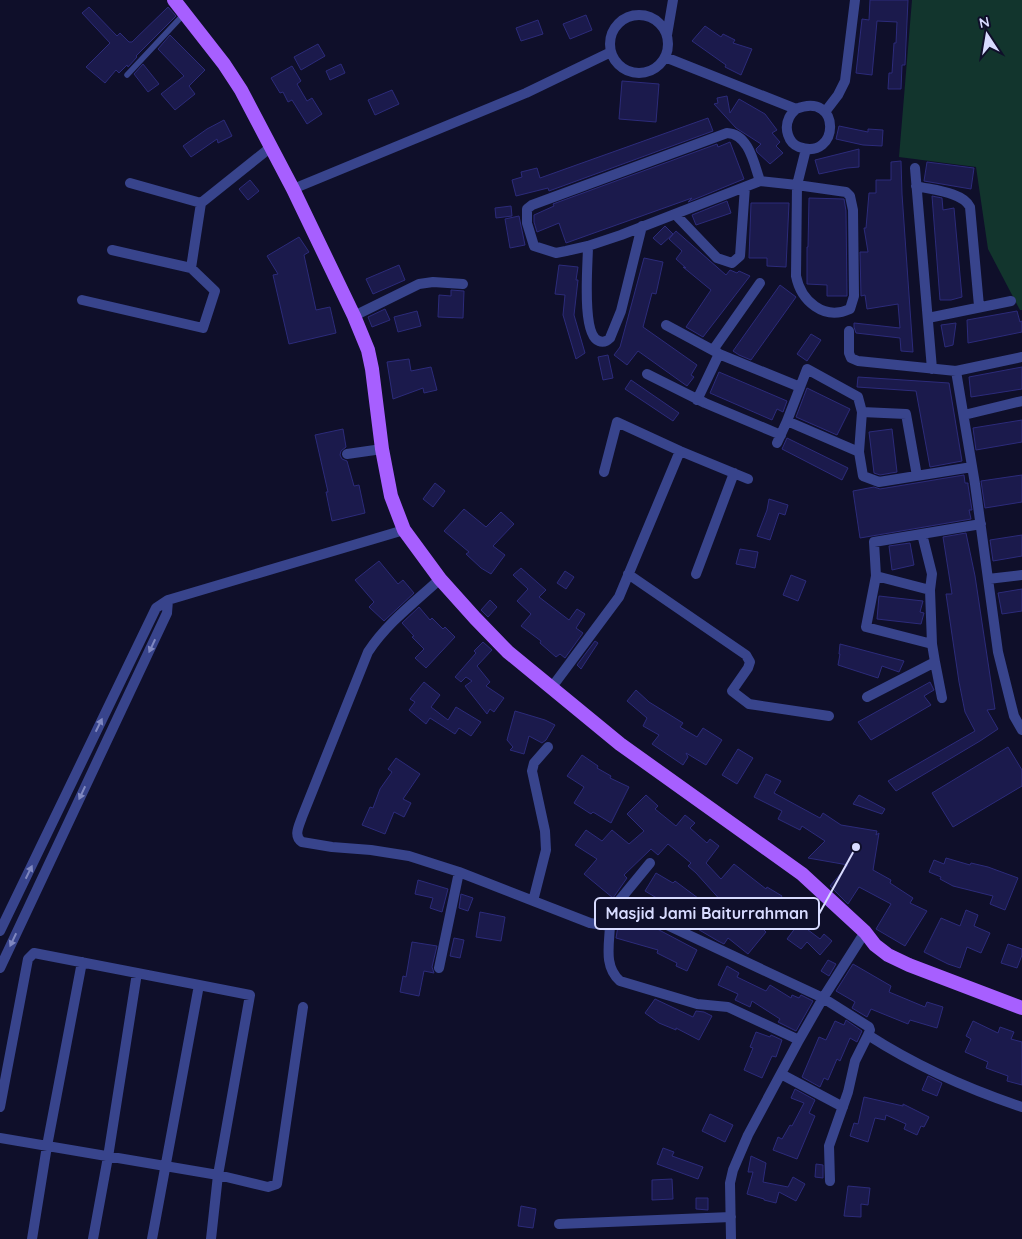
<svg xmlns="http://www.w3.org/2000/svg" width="1022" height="1239" font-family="Quicksand,sans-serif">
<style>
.green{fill:#12352d}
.building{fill:#1b1a4c;stroke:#2c2b7a}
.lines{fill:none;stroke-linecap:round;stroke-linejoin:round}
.service{stroke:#38448c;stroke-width:5.5}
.minor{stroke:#38448c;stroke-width:10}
.primary{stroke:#a75fff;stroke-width:14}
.oneway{fill:#8088c0}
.leader{fill:none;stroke:#d8dbff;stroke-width:2}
.callout-dot{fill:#d8dbff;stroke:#0f0f2a;stroke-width:2}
.callout{fill:#0f0f2a;stroke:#d8dbff;stroke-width:2}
.callout-label{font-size:16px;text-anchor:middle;font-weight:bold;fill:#d8dbff}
</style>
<rect width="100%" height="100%" fill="#0f0f2a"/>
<!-- green -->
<path class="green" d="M912 0H1022V310H1020L988 249 976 167 899 157Z"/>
<!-- building -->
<path class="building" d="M870 0H908L905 65H902L901 89H888L889 73H892L894 43H896L897 22 877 21 872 75 856 73 862 19 869 20Z
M89 7 117 36 120 33 129 42H132L168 7 176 16 136 56 137 57 128 67 127 65 119 73 116 70 105 83 86 67 110 43 82 13Z
M586 15 592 30 570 39 563 24Z
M538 20 543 34 521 41 516 28Z
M705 26 721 37 723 34 735 40 733 43 752 49 741 75 725 67 726 65 692 41Z
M170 35 205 70 189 86 195 94 175 110 161 94 184 76 158 49Z
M318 44 325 56 301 70 294 57Z
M143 64 159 84 148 92 134 74Z
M341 64 345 73 330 80 326 71Z
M292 66 301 81 297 84 307 101 312 98 322 114 307 124 292 100 288 102 283 92 280 93 271 78Z
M622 81 659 84 656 122 619 119Z
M392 90 399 104 375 115 368 100Z
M727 96 730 113 739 99 765 114 777 130 772 133 780 142 776 146 783 153 770 164 757 152 756 149 761 144 736 128 714 104 718 103 717 98Z
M708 118 713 131 549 191 548 188 516 196 512 180 522 177 521 172 537 168 540 178Z
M224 120 232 136 218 143 217 139 191 157 183 146 207 129Z
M839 126 868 132V129L883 130 882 146 863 145 836 139Z
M730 142 744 179 688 202 692 198 566 243 559 223 537 232 534 222V215L554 206 553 204 717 144 718 147Z
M859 149V167L847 168 819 174 815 160Z
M901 161 902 194 913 352 901 351 900 338 856 333 854 327V323L900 328 898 304 867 309 865 295 861 296 860 252H868L864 228H866L869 193H876V180H891V162Z
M927 162 974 168 971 189 924 181Z
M250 180 259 191 248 200 239 189Z
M932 196 942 198 943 210 954 208 962 297 951 300H940Z
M809 198 844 199 846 211 847 296H827V285L807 284V247H808Z
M727 201 731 213 696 225 692 215Z
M751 203H789L786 267 767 266V258H749Z
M511 206 512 216 496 218 495 208Z
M519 216 525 245 510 248 505 219Z
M665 226 673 234 661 245 653 238Z
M676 231 726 275 730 270 737 273 739 271 750 276 703 337 686 327 711 290 683 267 686 268 676 259 682 251 669 239Z
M299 237 309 252 304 255 316 310 330 307 336 333 289 344 273 275 278 274 267 256Z
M644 258 663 262 656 294 652 293 643 327 697 365 691 375 694 377 687 386 638 351 627 365 614 355 620 347Z
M399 265 405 280 373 294 366 279Z
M559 265 578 267 576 280H578L574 315 585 353 576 359 563 315 565 295 555 294Z
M780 285 796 297 751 360 739 355 733 351Z
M451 290 464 291 463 318 438 317 439 295 451 296Z
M385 309 390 320 372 327 368 317Z
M417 311 421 326 398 332 394 317Z
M1017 311 1020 322 1022 321V332L968 343 967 320Z
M956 323 953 345 945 347 941 325Z
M811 334 821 340 807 361 797 354Z
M608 355 613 378 603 380 598 357Z
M409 359 411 371 431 367 437 390 424 393 423 388 393 399 387 362Z
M1022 367V389L971 397 969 377Z
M719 372 787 401 783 412 777 409 772 420 710 393Z
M858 377 949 383 962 461 930 467 916 391 857 387Z
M631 380 679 413 673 421 625 389Z
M807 388 850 409 837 435 796 417Z
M1022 420V442L976 450 973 428Z
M343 429 346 447 341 451 340 455 342 459 347 461 354 486 359 485 365 513 332 521 326 492H328L315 435Z
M892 429 897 472 880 475 874 473 869 432Z
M787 438 848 468 842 480 782 449Z
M964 475 965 483H968V485L972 510H969L971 519 860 538 853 491 874 487 880 489Z
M1022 475V502L985 508 981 481Z
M435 483 445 491 433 507 423 499Z
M769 499 788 505 785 515 779 513 770 540 757 536 767 510Z
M464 509 486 527 501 512 514 524 493 546 505 555 491 574 481 568 466 554 469 552 444 531Z
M966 533 975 576 995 709 987 710 998 729 980 741 896 791 888 781 975 731 965 712 959 682 946 594H952L943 537Z
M1022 535V556L993 561 990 540Z
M910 543 914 565 892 570 889 546Z
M740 549 758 552 755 568 736 564Z
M379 561 398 584 403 580 414 593 384 621 369 607 374 602 355 580Z
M521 568 546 590 539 597 569 620 577 609 585 614 576 628 583 633 565 658 560 654 556 657 540 643 541 641 521 626 531 614 517 601 528 589 513 575Z
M565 571 574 577 566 589 557 583Z
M791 575 806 581 798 601 783 595Z
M1022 589V611L1002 614 998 593Z
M879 596 923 601 920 612 924 613 921 624 877 619Z
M490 600 497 607 488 617 481 610Z
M419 607 430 620 432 618 443 629 445 627 455 637 426 668 415 658 424 649 412 637 414 636 402 623Z
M595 641 598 643 581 669 577 665Z
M483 642 492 650 477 666 490 682 486 686 504 698 494 712 490 709 487 714 465 686 472 681 466 677 461 682 455 677 476 653 474 651Z
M840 644 904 661 899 672 882 666 878 678 838 665 840 654H839Z
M424 682 440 695 431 707 448 720 456 707 481 722 471 736 459 728 455 734 430 718 426 724 409 710 415 702 410 699Z
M930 682 934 690 924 696 931 705 871 740 858 722Z
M636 690 649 702 683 723 680 727 697 737 703 728 722 740 706 765 686 753 688 757 683 765 652 744 659 735 643 726 647 718 627 701Z
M515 711 545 720 555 725 546 740 542 743 529 736 524 754 510 750 513 747 507 740Z
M1008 747 1022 770V786L953 827 932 793Z
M738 749 753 758 737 784 722 775Z
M582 755 598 766 597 768 611 776 610 778 629 787 611 823 593 812 591 814 574 803 584 787 567 776Z
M396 758 420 774 403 799 411 803 404 817 394 812 385 834 362 825 370 807 373 808 380 789 392 772 388 769Z
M766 774 781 781 774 793 820 818 823 813 841 825 877 831 876 835 879 833 873 870 891 880 890 883 913 898 910 903 927 911 905 946 876 929 891 904 859 887 848 904 830 886 848 865 808 858 825 841 802 826 800 830 778 819 782 811 754 797Z
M646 795 658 806 655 809 676 826 685 815 695 823 690 828 707 843 710 839 719 846 706 863 721 879 734 864 766 889 767 887 782 896 762 928 766 932 748 954 728 938 724 944 718 941 696 928 678 913 672 920 653 908 660 900 645 891 656 873 673 883 675 881 737 927 741 923 696 873 688 866 691 863 668 844 658 855 651 849 624 875 627 878 613 898 584 874 597 859 575 845 586 830 602 841 612 830 629 844 644 831 627 814Z
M859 795 885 809 882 814 853 804Z
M946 858 970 865 971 863 988 867 1018 878 1005 910 990 904 993 896 953 886 940 879 941 877 929 872 934 860 944 864Z
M418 880 448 889 442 912 430 908 433 898 415 894Z
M461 894 473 898 468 911 459 908Z
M966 910 978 915 974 926 990 933 981 953 967 947 960 968 948 964 924 952 941 918 960 926Z
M480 912 505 917 501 941 476 937Z
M620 914 644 922 697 950 687 971 676 966 677 963 657 953 658 950 616 938Z
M799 923 820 939 824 934 832 941 820 955 807 942 801 949 787 939Z
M454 938 464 940 460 958 450 956Z
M412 942 437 946 432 967 434 973 424 971 419 996 400 992 403 976 406 977Z
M1008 944 1022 949V955L1017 968 1001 963Z
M828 960 836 964 829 976 821 971Z
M853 964 891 986 889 992 925 1007 927 1002 943 1007 937 1028 910 1020 908 1024 871 1009 867 1017 852 1008 855 1002 836 991Z
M727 966 739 973 737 977 766 991 770 985 791 998 792 995 799 998 801 995 813 1001 796 1031 778 1022 780 1019 752 1001 750 1007 735 1000 738 994 718 985Z
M655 999 693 1017 696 1011 704 1012 712 1016 699 1040 676 1028V1030L659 1023 645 1013Z
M846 1020 862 1031 857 1042 850 1038 840 1061 837 1059 828 1080 824 1078 820 1087 802 1077 819 1037 826 1040 835 1021 844 1025Z
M973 1021 998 1033 1000 1027 1014 1032 1011 1039 1022 1042V1085L1007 1081 1008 1076 986 1068 988 1062 965 1052 971 1039 966 1036Z
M756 1032 770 1037 771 1035 782 1040 776 1057 772 1056 762 1078 744 1070 753 1048 750 1047Z
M928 1076 942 1083 937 1096 922 1090Z
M795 1089 815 1100 809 1113 815 1116 797 1159 773 1150 778 1137 782 1139 790 1125 792 1126 804 1103 791 1098Z
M864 1097 903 1106V1104L929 1117 924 1127 921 1126 917 1135 904 1129 906 1124 886 1115 885 1120 875 1118 868 1142 850 1136 854 1123 858 1124Z
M710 1114 733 1125 725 1142 702 1131Z
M663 1148 674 1152 672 1156 703 1167 698 1179 657 1164Z
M751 1156 766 1163 763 1182 788 1187 793 1177 805 1184 796 1201 779 1192 776 1203 764 1200V1199L747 1194 753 1172H748Z
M816 1164 823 1165V1178L815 1177Z
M672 1179 673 1199 652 1200V1180Z
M848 1186 870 1188 868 1205 861 1204V1217L844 1216Z
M696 1198H708V1210L696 1209Z
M521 1206 536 1209 533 1228 518 1226Z"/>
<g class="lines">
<!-- service -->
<path class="service" d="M127 75 184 14"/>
<!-- minor -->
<path class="minor" d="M610 44a29 29 0 1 1 58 0a29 29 0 1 1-58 0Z
M667 35 673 0
M665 57 796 109C842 90 840 162 799 147 788 143 784 128 789 118 790 115 794 111 796 109
M825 112 838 95 845 81 855 0
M915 168 932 369
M760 181C754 164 749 134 727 133L532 205 527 209V223L534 246 556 253 566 251 588 246 621 235 760 181 797 185 806 149
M130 183 201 203
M797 185 846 192 850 196 853 210 854 296 850 309C824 321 801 301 796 276Z
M916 186C932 190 963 192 970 207L979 306
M293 189 526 93 611 52
M675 214 717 258 732 263 740 256 745 187
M588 246C588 263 581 335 599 341 604 343 607 341 610 338L621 311 642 226
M112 250 191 268 201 203 271 147
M82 300 203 328 215 291 191 268
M354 316 419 284 433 282 463 284
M928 318 1011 301
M666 325 718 353
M849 331V353L851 358 858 361 956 371 1022 357
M713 350 760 283
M956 371 975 484 998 652 1014 716 1022 730
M647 374 705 403 781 435
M697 400 719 354 800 387
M862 412 859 452 863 476 879 482 972 467
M964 415 1022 401
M777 443 787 421
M859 452 787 421 807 369 858 397 862 412 906 414 917 476
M347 454 382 449
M604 472 617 422 680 451 748 479
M628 574 746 655 750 662 748 668 732 691 749 704 829 716
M696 574 734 473
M876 576 930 590
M440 579C415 602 387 623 368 652L302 817C299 826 293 836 302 842L332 847 371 850 409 856 459 872 590 923 610 926 614 909 618 902 650 863
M988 579 1022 575
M932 644 866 627 876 576 874 542 981 524
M935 662 942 698
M552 687 619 597 680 451
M867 697 935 662 932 644 930 590 932 574 922 534
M533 901 546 850 545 831 532 771 534 763 548 747
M618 902 823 998 869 1027 870 1030 868 1035 855 1061 848 1092 829 1146 830 1181
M610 926C609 946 604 967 620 981L697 1004 728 1007 799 1040 823 998 865 932
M0 931 156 608 168 600 404 530
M0 968 167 613 168 600
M439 968 459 872
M199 985 250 995 218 1175 211 1239
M868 1035C916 1066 968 1089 1022 1107
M781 1074 843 1107
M0 1107 28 959 34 953 199 985 152 1239
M0 1138 218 1175 268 1187 277 1184 303 1007
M559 1224 731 1217
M32 1239 47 1146 82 962
M93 1239 108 1157 137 973
M731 1239 730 1183 733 1170 748 1135 799 1040"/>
<!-- primary -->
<path class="primary" d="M174 0 224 64 241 90 293 189 354 316 368 350 372 369 382 449 391 496 404 530 440 579 475 618 508 652 620 744 802 874 865 932 875 945 888 955 909 965 1022 1008"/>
</g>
<!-- one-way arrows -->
<defs><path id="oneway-solid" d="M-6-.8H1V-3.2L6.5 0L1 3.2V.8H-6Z" transform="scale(1.25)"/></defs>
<g class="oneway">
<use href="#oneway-solid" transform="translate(152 646) rotate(115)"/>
<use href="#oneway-solid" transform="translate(99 725) rotate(-64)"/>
<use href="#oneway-solid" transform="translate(82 793) rotate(115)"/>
<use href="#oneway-solid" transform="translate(29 872) rotate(-64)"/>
<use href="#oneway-solid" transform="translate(13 940) rotate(115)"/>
</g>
<!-- callouts -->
<path class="leader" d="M856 847L819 914"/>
<circle class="callout-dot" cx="856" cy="847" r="5"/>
<rect class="callout" x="595" y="898" width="224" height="31" rx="5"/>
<g class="callout-label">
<text x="707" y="919">Masjid Jami Baiturrahman</text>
</g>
<!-- north arrow -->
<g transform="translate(987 35) rotate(348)" stroke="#0f0f2a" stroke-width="4" paint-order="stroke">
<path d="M0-4L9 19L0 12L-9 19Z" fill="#d8dbff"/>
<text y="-8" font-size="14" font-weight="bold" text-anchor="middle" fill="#d8dbff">N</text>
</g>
</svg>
